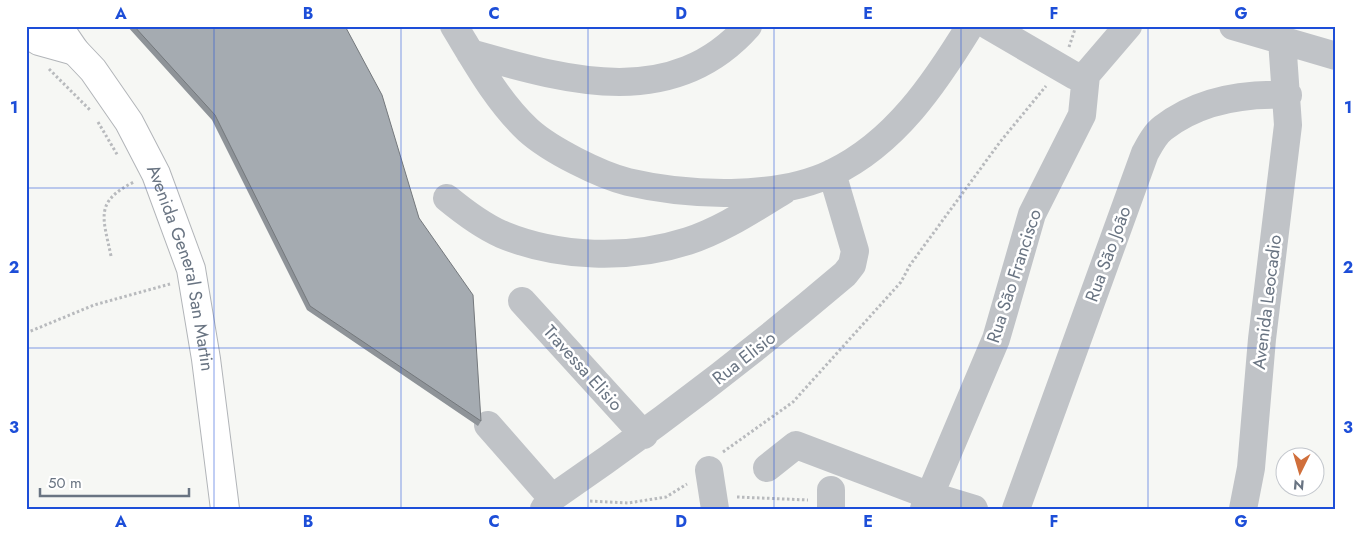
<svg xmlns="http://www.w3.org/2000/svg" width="1362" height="535" font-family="Jost,sans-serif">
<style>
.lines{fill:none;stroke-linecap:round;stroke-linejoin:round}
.major-casing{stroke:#b2b5b9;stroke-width:30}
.path{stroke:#b8babd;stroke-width:3;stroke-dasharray:2.5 2.5;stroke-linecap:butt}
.minor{stroke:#c0c3c7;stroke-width:28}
.major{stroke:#fff;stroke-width:28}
.wall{fill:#8e9398}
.building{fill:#a5abb1;stroke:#74787c}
.grid{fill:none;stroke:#1d4ed8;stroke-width:1;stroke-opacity:0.55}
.labels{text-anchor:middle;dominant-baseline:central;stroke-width:5;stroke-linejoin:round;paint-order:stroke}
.street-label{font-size:18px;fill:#697482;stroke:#fff}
.neatline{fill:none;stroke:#1d4ed8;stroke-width:2}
.grid-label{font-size:16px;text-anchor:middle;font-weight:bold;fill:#1d4ed8}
</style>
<rect width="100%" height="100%" fill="#f6f7f4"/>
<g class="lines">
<defs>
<g id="major">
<path id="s1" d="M58 26 75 51 93 70 129 122 156 174 191 269 206 359 225 509"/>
<path d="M26 33 39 41 75 51"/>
</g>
</defs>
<!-- major casing -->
<use href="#major" class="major-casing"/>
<!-- path -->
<path class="path" d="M1069 47 1076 26
M49 69 91 111
M98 122 118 156
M111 256C103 217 94 202 134 182
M26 333 94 305 170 284
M723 452 793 402 901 282 910 265 1000 142 1046 86
M737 497 808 500
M590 501 628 503 666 497 687 484"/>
<!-- minor -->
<path class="minor" d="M454 26C476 62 497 101 528 130 550 150 600 175 628 182 688 196 776 200 832 173 895 143 935 83 970 26
M989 26 1075 76 1086 75
M1233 26 1336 56
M470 53C566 80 672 112 748 26
M1086 75 1128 26
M447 198C464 212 481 225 501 234 558 258 629 260 688 241 722 230 753 209 783 191
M522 301 644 435
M488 425 552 498
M767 468 796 445 928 495 974 509
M709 470 715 509
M831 490V509
M544 509 552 498C654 428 751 354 845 274L852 265 855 251 832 173
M924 509 996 339 1032 214 1082 115 1086 75
M1016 509 1145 153C1150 144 1155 134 1163 128 1199 100 1244 93 1288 95
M1243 509 1251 468 1262 339 1288 125 1282 40"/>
<!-- major -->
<use href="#major" class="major"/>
</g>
<!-- wall -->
<path class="wall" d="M127 26H345L419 218 481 421 478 426 307 310 212 120Z"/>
<!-- building -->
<path class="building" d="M134 26H345L382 95 419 218 473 295 481 421 310 306 215 115Z"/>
<!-- grid -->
<path class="grid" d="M214 26V509M401 26V509M588 26V509M774 26V509M961 26V509M1148 26V509M26 188H1336M26 348H1336"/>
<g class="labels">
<!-- street labels -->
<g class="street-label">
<text transform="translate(1108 254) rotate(-70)">Rua São João</text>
<text stroke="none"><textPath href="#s1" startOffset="276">Avenida General San Martin</textPath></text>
<text transform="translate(1014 276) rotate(-72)">Rua São Francisco</text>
<text transform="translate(1267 302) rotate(-83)">Avenida Leocadio</text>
<text transform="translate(744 358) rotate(-38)">Rua Elisio</text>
<text transform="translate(583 368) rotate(48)">Travessa Elisio</text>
</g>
</g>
<!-- border -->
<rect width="1362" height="535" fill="none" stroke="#ffffff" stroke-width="55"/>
<!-- north arrow -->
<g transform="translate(1300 472) rotate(185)"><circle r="24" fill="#ffffff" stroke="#c3c7cd"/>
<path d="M0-4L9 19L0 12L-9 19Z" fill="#d06f3b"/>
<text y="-8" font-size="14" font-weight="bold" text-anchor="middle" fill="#697482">N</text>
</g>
<!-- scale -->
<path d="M40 488v8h149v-8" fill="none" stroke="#697482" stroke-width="2.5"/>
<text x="48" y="488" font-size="15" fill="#697482" stroke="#ffffff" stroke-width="4" paint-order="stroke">50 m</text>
<rect x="28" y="28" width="1306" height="480" class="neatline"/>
<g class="grid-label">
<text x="121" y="19">A</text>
<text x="308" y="19">B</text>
<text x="494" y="19">C</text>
<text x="681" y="19">D</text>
<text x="868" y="19">E</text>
<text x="1054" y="19">F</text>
<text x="1241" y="19">G</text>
<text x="14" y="113">1</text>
<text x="1348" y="113">1</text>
<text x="14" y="273">2</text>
<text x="1348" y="273">2</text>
<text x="14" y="433">3</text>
<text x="1348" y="433">3</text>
<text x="121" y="527">A</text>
<text x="308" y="527">B</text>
<text x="494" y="527">C</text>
<text x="681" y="527">D</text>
<text x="868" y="527">E</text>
<text x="1054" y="527">F</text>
<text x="1241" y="527">G</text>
</g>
</svg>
